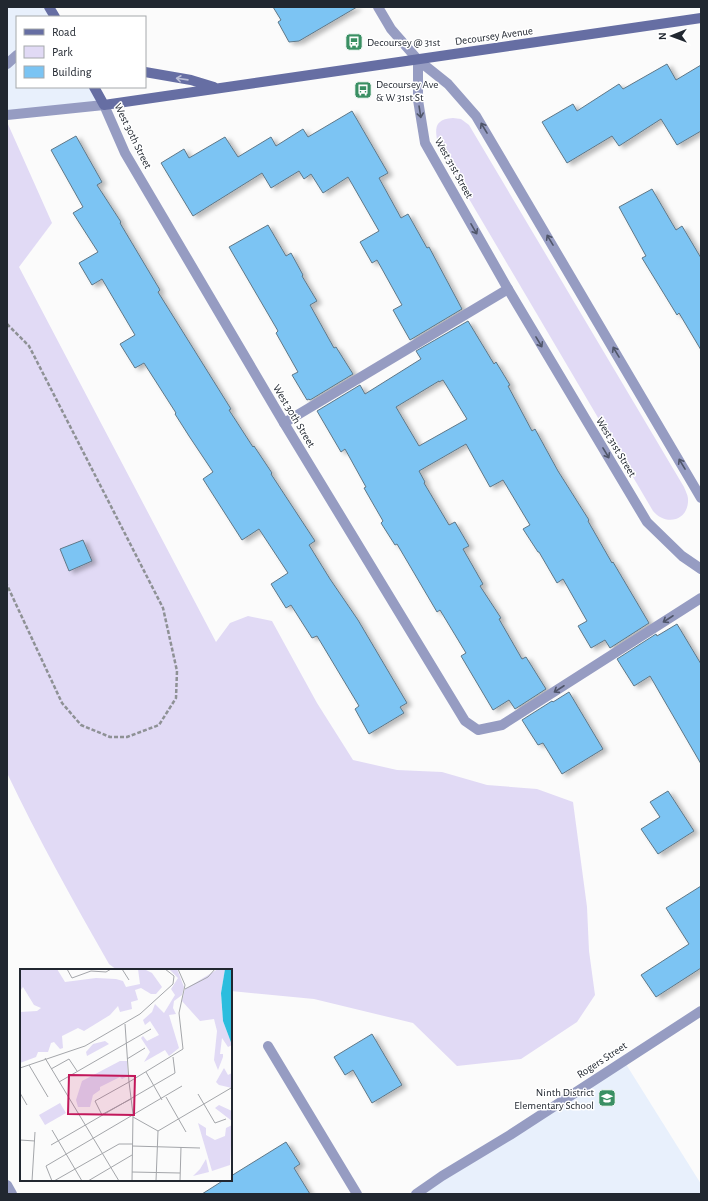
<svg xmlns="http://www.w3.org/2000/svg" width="708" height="1201" font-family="'Alegreya Sans',sans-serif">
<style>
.built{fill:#e8f0fc}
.green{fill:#e1daf5}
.building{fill:#7bc4f3;stroke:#5f7787;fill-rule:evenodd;filter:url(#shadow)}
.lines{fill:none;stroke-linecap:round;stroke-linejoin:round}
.path{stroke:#8e9195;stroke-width:2.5;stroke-dasharray:4 2;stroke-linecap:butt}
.lane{stroke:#969cc2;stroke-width:10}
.street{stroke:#969cc2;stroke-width:10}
.secondary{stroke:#666ea3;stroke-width:10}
.oneway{stroke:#babed6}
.oneway2{stroke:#50566a}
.labels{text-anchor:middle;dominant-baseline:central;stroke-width:3;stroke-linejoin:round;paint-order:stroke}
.street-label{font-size:11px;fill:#212730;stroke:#fff}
.poi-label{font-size:11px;fill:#212730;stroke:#fff;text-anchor:start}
.inset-road{fill:none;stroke:#a4a6aa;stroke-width:1}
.view{fill:#c2185b;fill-opacity:0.15;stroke:#c2185b;stroke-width:2}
.inset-edge{fill:none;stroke:#212730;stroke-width:2}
</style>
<defs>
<filter id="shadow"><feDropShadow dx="4.5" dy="2.5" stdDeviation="2" flood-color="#0004"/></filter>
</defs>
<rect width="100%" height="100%" fill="#fbfbfb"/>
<!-- built -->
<path class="built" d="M7 7H49L55 17H17V87H94L104 105 7 115Z
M624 1061 701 1184V1194H416Z"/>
<!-- green -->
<path class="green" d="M453 118 461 119 469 125 684 487C685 490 688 495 688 499 689 515 675 525 660 517 658 516 655 513 653 511L439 148C435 132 432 119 453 118Z
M7 122 52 223 19 267 216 642 230 623 248 616 272 621 317 703 353 760 397 770 442 772 487 785 537 789 573 802 587 907 589 951 595 995 577 1022 521 1059 457 1066 413 1023 314 999 231 991V970H117L109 964C73 901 38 838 7 773Z"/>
<!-- building -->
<path class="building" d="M273 7H357L299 41 289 42 278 22 281 20Z
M667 64 676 80 701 65V131L677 145 661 119 619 146 612 136 567 163 542 122 573 104 577 111 619 84 623 89Z
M352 111 388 173 379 178 401 218 408 214 427 248 429 247 462 309 410 340 393 310 402 305 377 260 372 263 360 242 379 231 348 177 323 193 311 174 304 179 299 171 271 188 262 173 193 216 161 163 184 149 189 158 225 137 238 157 271 137 276 146 303 129 308 137Z
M76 136 102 182 97 185 121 222 120 223 160 290 158 292 231 409 229 410 253 447 254 446 272 473 271 474 315 541 309 545 330 579 358 620 407 703 400 707 404 713 369 734 355 709 359 706 317 636 312 638 291 605 286 608 271 584 288 573 259 529 242 540 203 479 213 472 189 436 175 414 176 413 144 363 135 368 120 344 135 335 102 279 92 285 79 263 98 252 73 213 83 207 51 150Z
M652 189 676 230 682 226 701 258V350L679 313 677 315 642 258 646 256 619 207Z
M268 225 286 256 291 253 303 275 302 276 317 301 310 305 334 348 336 347 353 374 310 400 309 399 307 400 292 375 298 372 276 333 278 331 229 247Z
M468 321 494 364 496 362 510 385 508 386 532 431 535 429 558 471 589 520 588 521 612 563 613 562 649 623 610 648 605 640 591 648 578 626 587 621 563 579 557 583 539 552H538L523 529 530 525 503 480 490 487 466 444 419 471 425 482 424 483 449 525 455 522 469 546 463 549 483 584 480 586 501 618 499 619 522 659 526 657 546 689 515 709 509 700 493 710 461 656 466 653 440 610 437 612 397 544 395 545 381 523 383 521 364 488 366 487 345 449 341 452 317 411 360 385 365 394 421 359 416 351ZM443 380 467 419 419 446 396 407 439 381V382Z
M83 540 92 561 69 571 60 549Z
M677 624 701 664V764L650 676 634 686 617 659 656 634 657 636Z
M569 692 603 749 562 774 543 743 538 745 522 720 552 701 553 702Z
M668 791 694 831 658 854 641 829 660 817 650 802Z
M701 886V968L656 997 641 975 689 944 666 908Z
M372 1034 402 1085 372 1103 353 1070 345 1075 334 1057Z
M286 1142 300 1164 294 1168 310 1194H202L224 1180H231V1176Z"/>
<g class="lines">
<!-- path -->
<path class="path" d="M7 324 29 346 163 608 177 671 176 698 159 725 127 737H110L81 725 62 703 7 585"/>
<!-- lane -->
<path class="lane" d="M7 64 17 55
M284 423 508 289
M268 1046 357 1194"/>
<!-- street -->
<path class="street" d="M378 7 391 29 418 60 448 84 476 116 701 498
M418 60V100L425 143 508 289 647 522 682 556 701 569
M7 115 104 105 125 153 284 423 465 721 478 730 502 725 701 598
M7 1185 12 1194
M416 1194 442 1176 510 1135 701 1011"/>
<!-- secondary -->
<path class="secondary" d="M49 7 55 17
M145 72 191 80 214 87
M94 87 104 105 701 18"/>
</g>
<!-- one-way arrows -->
<defs><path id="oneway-shaft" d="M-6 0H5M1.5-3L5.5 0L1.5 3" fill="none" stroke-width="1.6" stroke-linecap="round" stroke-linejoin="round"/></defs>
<use class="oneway" href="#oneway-shaft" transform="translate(182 79) rotate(-172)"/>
<g class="oneway2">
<use href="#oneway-shaft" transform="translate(420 112) rotate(81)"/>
<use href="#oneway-shaft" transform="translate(484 128) rotate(-121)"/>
<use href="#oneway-shaft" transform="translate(474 229) rotate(60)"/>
<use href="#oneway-shaft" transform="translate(550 240) rotate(-121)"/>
<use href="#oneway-shaft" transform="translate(539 342) rotate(59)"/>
<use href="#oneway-shaft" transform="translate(616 352) rotate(-121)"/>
<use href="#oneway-shaft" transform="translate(606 453) rotate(59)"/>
<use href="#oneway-shaft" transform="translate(682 464) rotate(-121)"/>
<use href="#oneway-shaft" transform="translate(668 619) rotate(147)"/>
<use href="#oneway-shaft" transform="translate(559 689) rotate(147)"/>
</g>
<!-- icons -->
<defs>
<symbol id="bus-square" viewBox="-11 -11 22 22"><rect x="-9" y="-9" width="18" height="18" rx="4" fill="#3a8f63" stroke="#fff"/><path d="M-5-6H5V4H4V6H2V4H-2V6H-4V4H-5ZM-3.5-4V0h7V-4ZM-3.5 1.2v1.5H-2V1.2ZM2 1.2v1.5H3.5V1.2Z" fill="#fff"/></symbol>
<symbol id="school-square" viewBox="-11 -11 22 22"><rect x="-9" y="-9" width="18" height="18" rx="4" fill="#3a8f63" stroke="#fff"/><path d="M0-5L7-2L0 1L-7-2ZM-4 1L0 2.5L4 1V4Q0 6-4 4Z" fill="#fff"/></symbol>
</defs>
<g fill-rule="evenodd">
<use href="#bus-square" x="344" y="32" width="20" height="20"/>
<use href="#bus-square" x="353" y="80" width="20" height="20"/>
<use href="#school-square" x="597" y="1088" width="20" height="20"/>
</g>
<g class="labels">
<!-- street labels -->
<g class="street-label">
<text transform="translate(494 36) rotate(-8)">Decoursey Avenue</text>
<text transform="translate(133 136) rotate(64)">West 30th Street</text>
<text transform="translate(454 168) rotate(61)">West 31st Street</text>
<text transform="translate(294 416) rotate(59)">West 30th Street</text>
<text transform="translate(616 447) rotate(59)">West 31st Street</text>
<text transform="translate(602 1060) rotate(-33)">Rogers Street</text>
</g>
<!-- poi labels -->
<g class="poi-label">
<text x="367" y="42">Decoursey @ 31st</text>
<text x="376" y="84">Decoursey Ave<tspan x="376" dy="13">&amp; W 31st St</tspan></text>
<text x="594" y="1092" text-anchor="end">Ninth District<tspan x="594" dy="13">Elementary School</tspan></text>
</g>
</g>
<!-- overview -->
<g transform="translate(20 969)">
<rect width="212" height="212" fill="#fbfbfb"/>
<path d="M0 0H37L45 13 76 9 96 10 103 12 106 18 120 15 118 0H124L132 4 142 18 136 25H131L121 19 115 21 118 31 111 33 112 40 100 43 98 37 90 46 64 62 58 59 42 67 43 79 40 80 34 73 31 74 28 83H18L16 88 0 94V43L17 42 21 39 14 36 3 18 0 22ZM149 0H157L164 18 162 26 154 32 153 39 156 45 149 46 159 79 149 87 145 81 124 93 130 83 121 69 123 67 127 72 139 66 130 52 125 56 123 51 132 43 135 35 144 44 155 26 151 20 158 9ZM198 0H205L201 24 203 52 212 76 208 78 202 69 200 85H203V88L198 101 194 91 197 62 194 50 180 52 162 32 165 20ZM85 72 89 75 67 87 66 83 73 75ZM100 92H107L108 107 102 110 100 108 80 118V121L73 126 70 138H58L56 131 62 112ZM204 99 208 106 212 104V119L199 116 196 113ZM40 134 46 144 25 156 19 146ZM199 136 212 142V152L195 139ZM178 154 186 159V166L195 171 205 167 206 159 212 156 210 196 192 202ZM186 190 189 203 173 207 180 200Z" fill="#e1daf5"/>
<path d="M205 0H212V76L203 52 201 24Z" fill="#2cbdde"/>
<path class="inset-road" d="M47 0 52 9 71 2 86 3 91 0M102 0 109 11M165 20 188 8 195 0M25 89 99 212M107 90 125 79M9 96 28 128M0 99 65 77 120 45 153 15 154 7 145 0M31 100 49 90 57 102M126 103 142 131M39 113 131 60M0 124 7 136M178 125 195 154 206 150M146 128 166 163M83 145 111 130M82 146 75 132 109 113 105 55M113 148 138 162M32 161 62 212M138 162 211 119M0 171 15 172M31 176 155 104 153 88M112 177 180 179M112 203 160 204M12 212 15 163M32 212 26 197 162 117M34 212 99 175H112M68 212 112 186M112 212 113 145 109 113 163 80 159 44 165 16 158 0M136 212 138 162M160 212 161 178"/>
<path class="view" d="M49 106 115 107 114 146 48 145Z"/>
<rect width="212" height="212" class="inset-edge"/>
</g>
<!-- border -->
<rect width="708" height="1201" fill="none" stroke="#212730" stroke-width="16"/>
<!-- legend -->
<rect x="16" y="16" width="130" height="72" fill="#ffffff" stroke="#a6a9ac"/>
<rect x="24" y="29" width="20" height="6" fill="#666ea3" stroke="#a6a9ac"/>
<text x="52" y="36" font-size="12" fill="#212730">Road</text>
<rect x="24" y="46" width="20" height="12" fill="#e1daf5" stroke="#a6a9ac"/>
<text x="52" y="56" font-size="12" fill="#212730">Park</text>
<rect x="24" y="66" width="20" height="12" fill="#7bc4f3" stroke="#a6a9ac"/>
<text x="52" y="76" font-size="12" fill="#212730">Building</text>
<!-- north arrow -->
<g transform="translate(672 36) rotate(269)" stroke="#ffffff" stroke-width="3" paint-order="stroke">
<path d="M0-3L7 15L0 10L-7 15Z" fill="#212730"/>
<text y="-6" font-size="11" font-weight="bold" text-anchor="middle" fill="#212730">N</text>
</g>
</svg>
